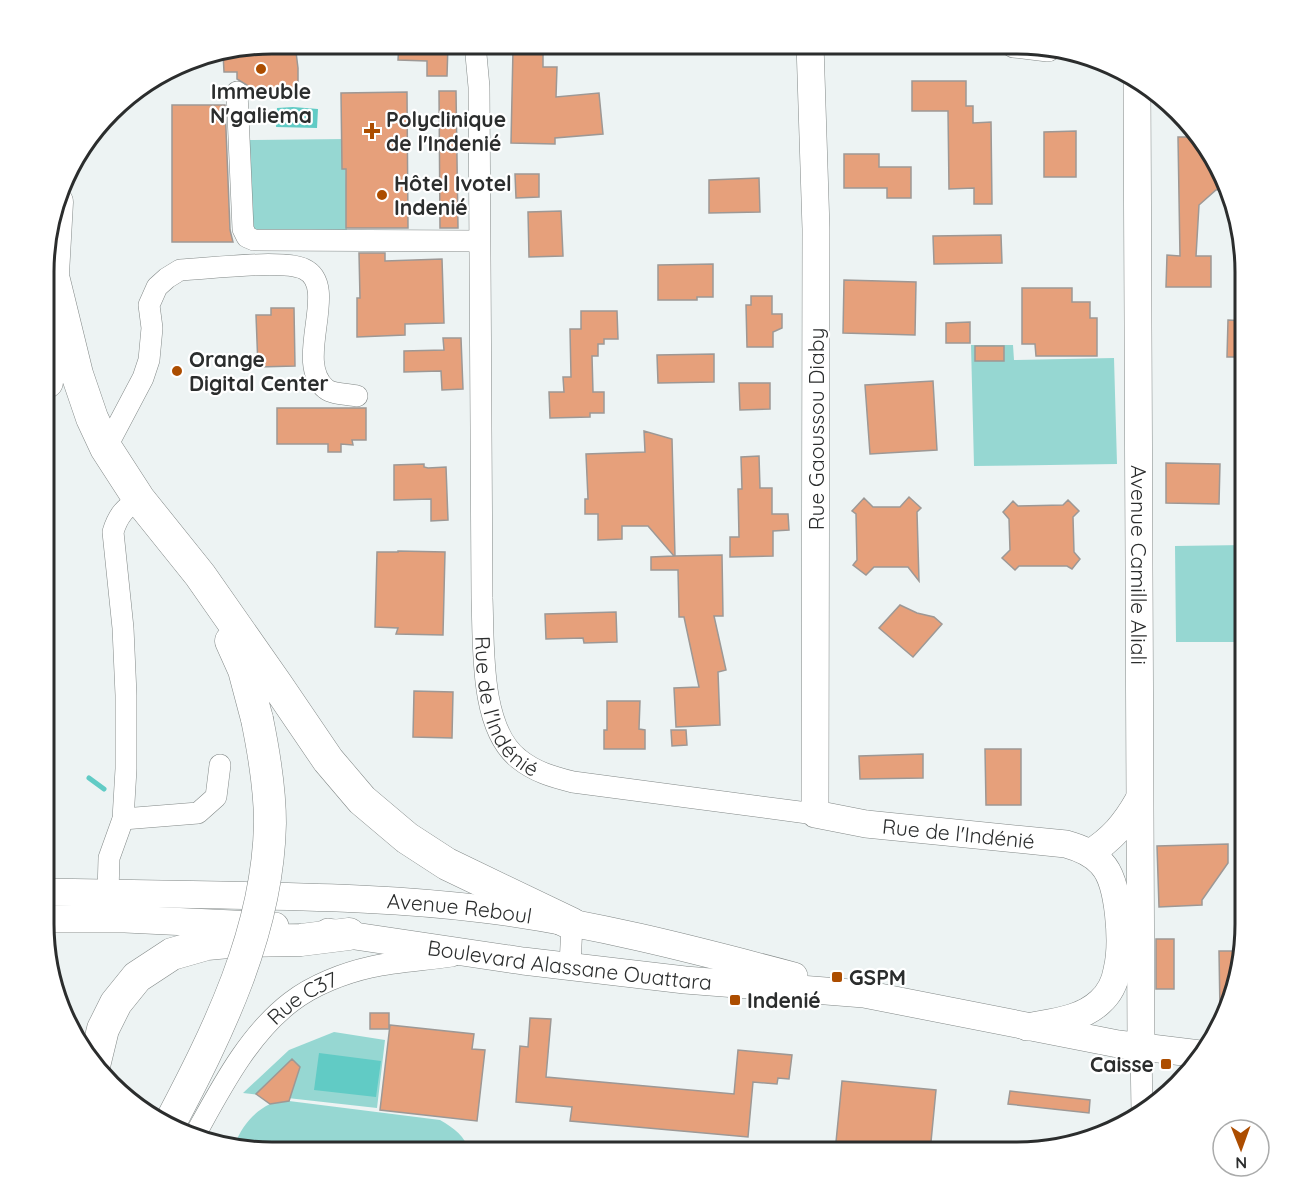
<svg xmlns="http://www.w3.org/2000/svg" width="1289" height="1196" font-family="Quicksand,sans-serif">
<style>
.green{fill:#96d7d2}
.water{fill:#61cbc5}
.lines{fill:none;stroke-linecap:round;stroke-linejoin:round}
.stream{stroke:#61cbc5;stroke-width:5}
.building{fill:#e6a07b;stroke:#9d9895;stroke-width:1.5}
.minor-casing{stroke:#828887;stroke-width:22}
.major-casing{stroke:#828887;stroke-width:28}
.highway-casing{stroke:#828887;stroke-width:33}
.minor{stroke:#fff;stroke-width:21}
.major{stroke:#fff;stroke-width:27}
.highway{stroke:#fff;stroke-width:32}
.highway-bridge-casing{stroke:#828887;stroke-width:33;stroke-linecap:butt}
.highway-bridge{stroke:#fff;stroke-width:32}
.poi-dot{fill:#ac4d00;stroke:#fff;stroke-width:2}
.labels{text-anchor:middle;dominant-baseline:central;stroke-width:4.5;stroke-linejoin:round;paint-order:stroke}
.poi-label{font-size:21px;font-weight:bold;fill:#2b2d2d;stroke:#fff;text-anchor:start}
.street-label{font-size:21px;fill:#2b2d2d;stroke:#fff}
.rim{fill:none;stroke:#2b2d2d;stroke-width:3}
</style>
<rect width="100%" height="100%" fill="#edf3f3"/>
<!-- green -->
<path class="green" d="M345 139 347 232 247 233 246 140Z
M971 345H1013L1014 360 1114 358 1117 464 974 466Z
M1245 545V642H1176L1175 546Z
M334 1032 385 1040 377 1108 243 1093 289 1050Z
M289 1101 440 1120C454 1128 465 1136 470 1152H271L235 1144C241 1128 253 1112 270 1104 275 1102 283 1102 289 1101Z"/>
<!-- water -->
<path class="water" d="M293 107 318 109 317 128 276 127 277 108Z
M319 1053 381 1061 376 1097 314 1090Z"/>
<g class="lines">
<!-- stream -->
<path class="stream" d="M89 778 104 789"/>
</g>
<!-- building -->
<path class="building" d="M272 44H295L298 68V90L250 91 247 85 237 79V72H224L223 53H243L242 48Z
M399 44H448L447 76H427V61L398 60Z
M513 49H528V53H543V67H557L556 97 599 93 603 134 555 138V144L511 143Z
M912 81H966V106H973V123L991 122 992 204H974V188L949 189 948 111H912Z
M439 91H456L458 228H440Z
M407 92 408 228H346V169H342L341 93Z
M172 105H225L230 230 233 242H172Z
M1076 131V177H1044V132Z
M1178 137H1199L1229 188 1216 190 1199 205 1196 256H1211V287H1166L1167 255 1180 256Z
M844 154H879V167H911V198H887V188H844Z
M515 174H539V197L516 198Z
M759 178 760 212 709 213V180Z
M561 211 563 256 529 257 528 212Z
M1001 235 1002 263 934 264 933 236Z
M359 253H385V261L442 259 444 323 405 324V335L357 337V298H360Z
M713 264V297H697V300H658V265Z
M844 280 916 282 915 335 843 333Z
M1022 288H1072V302H1090V318H1097V356H1036L1035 344H1022Z
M751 296H772V314H782V328L773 332V347H747L746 305H751Z
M271 308H294L295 366 258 367 256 315H271Z
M581 311H617L618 339H604V344H598V356H592L593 392H604V413H590V417L550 418 549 392H564L563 377H571L570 329H581Z
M1228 320 1245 321V357H1227Z
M970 322V343H946V323Z
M443 338H461L463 389 442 390 441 371 404 372V351L444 350Z
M975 346H1004V361H975Z
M714 354V382L658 383 657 355Z
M933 381 937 450 870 454 865 385Z
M739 383H770V409L740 410Z
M277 408H366V440H352L353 445 341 444V452H328V444H277Z
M644 431 672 439 675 556 722 555 723 616H714L726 670 718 672 720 725 676 727 674 688 699 687 684 617H679L678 570H651V557L674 556 648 526H622V539L598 540V514H585V499H588L586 454 645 452Z
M759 456 760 488H772V514H788L789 530 773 531V556L730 557V537H739L738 489H742L741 457Z
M1166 463 1220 464 1219 504 1166 503Z
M424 464V467L428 468 446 467 448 520 431 521V499L394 500V465Z
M909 497 921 508 917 512 919 581 908 567H874L866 575 853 565 857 560 856 514 852 511 864 498 873 507H900Z
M1068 500 1079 511 1073 517 1074 552 1080 559 1072 569 1067 566H1019L1015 570 1002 558 1010 550 1009 519 1003 512 1013 501 1018 506 1063 505Z
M398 551 445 552 443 635 396 634 398 628 375 627 377 552H398Z
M900 605 917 613 934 617 942 624 913 657 879 628Z
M616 612 617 642 584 643 583 638 546 639 545 614Z
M414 691 453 692 452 738 413 737Z
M607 701H640L639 729 645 730V749H604V730H607Z
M671 730H686L687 745 672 746Z
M985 749H1021V805H986Z
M923 754V778L860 779 859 756Z
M1228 844V863L1202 900V905L1159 907 1157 846Z
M1156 939H1174V989H1156Z
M1219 951H1239L1225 1012 1220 1011Z
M370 1013H389V1029H370Z
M530 1018 551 1019 546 1077 734 1094 738 1050 792 1055 789 1079 778 1078 777 1084 753 1082 748 1137 570 1121 572 1107 516 1102 520 1046 528 1047Z
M390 1025 474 1034 472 1049 485 1050 477 1121 380 1110Z
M292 1059 300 1067 289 1101 270 1104 256 1094Z
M842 1081 936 1090 930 1152H835Z
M1010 1091 1090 1100 1089 1113 1008 1104Z"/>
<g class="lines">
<defs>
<g id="minor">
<path id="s1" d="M475 44 479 87 482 598C484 644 479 728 519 759 535 772 553 777 573 782L815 814"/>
<path d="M237 92 243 229 247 237 254 240 479 241"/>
<path d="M106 448 143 378 149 360 152 328 149 305 157 287 167 278 180 270C207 269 282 259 304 269 341 286 292 362 326 389 332 394 348 394 357 396"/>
<path d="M123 819 198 813 216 797 220 765"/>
<path d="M108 893 109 858 123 819 126 769V695L123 628 113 532C118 515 125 508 139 499"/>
<path d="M570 966 572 924"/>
<path d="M1141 1048 1142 1112"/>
<path id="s2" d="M195 1135C221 1088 248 1035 291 1002 313 985 344 973 371 967 397 961 426 960 452 956"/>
</g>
<g id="major">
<path id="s3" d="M810 44 816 229 815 814 866 824 1066 844C1080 848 1093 853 1102 864 1120 883 1123 945 1117 970 1115 982 1109 994 1100 1002 1081 1020 1052 1022 1027 1027"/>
<path d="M1014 44 1048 48"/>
<path id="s4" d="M1137 82C1141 404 1137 726 1141 1048"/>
<path d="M1090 853C1112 839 1125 824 1138 801"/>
<path id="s5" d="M44 892C103 893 162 894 221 895 309 897 396 898 483 909 588 922 692 949 794 976"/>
<path d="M44 919H125L275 926"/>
<path id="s6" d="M328 932 523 961 685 980 864 994 1118 1044 1200 1054"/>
</g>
<path id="highway" d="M54 280 77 374 92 418 106 448 139 499 200 575 277 685 328 760 362 800 407 838 447 864 572 924
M47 382 57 202
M231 641 244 670 257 719
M94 1066 103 1029 116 1003 137 977 172 954 207 944 239 941 301 940 349 934"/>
</defs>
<!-- minor casing -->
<use href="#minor" class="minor-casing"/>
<!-- major casing -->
<use href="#major" class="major-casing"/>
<!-- highway casing -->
<use href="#highway" class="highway-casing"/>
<!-- minor -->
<use href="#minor" class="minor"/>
<!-- major -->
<use href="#major" class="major"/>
<!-- highway -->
<use href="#highway" class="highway"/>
<defs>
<path id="highway-bridge" d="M168 1127C218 1032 268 932 270 823 270 788 264 753 257 719"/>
</defs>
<!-- highway-bridge casing -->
<use href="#highway-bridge" class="highway-bridge-casing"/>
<!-- highway-bridge -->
<use href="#highway-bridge" class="highway-bridge"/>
</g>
<!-- markers -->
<g class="poi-dot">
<circle cx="261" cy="69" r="6"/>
<path d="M369 122h6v6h6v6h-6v6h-6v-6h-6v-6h6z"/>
<circle cx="382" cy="195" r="6"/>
<circle cx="177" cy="371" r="6"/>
<rect x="831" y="971" width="12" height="12" rx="3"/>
<rect x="729" y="994" width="12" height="12" rx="3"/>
<rect x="1160" y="1058" width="12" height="12" rx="3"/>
</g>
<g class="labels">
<!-- poi labels -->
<g class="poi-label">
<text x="261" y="91" text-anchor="middle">Immeuble<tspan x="261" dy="24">N'galiema</tspan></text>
<text x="386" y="119">Polyclinique<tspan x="386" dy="24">de l'Indenié</tspan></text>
<text x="394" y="183">Hôtel Ivotel<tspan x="394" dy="24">Indenié</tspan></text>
<text x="189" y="359">Orange<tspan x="189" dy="24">Digital Center</tspan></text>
<text x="849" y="977">GSPM</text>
<text x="747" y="1000">Indenié</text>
<text x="1154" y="1064" text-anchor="end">Caisse</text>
</g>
<!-- street labels -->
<g class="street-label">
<text transform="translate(816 429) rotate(-90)">Rue Gaoussou Diaby</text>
<text stroke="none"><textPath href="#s4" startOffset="483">Avenue Camille Aliali</textPath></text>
<text stroke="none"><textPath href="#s1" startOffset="669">Rue de l'Indénié</textPath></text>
<text stroke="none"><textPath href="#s3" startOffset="915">Rue de l'Indénié</textPath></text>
<text stroke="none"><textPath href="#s5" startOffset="416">Avenue Reboul</textPath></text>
<text stroke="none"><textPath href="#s6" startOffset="244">Boulevard Alassane Ouattara</textPath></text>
<text stroke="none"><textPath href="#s2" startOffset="177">Rue C37</textPath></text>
</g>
</g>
<!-- crop -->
<path d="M0 0H1289V1196H0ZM272 54H1017A218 218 0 0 1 1235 272V924A218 218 0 0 1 1017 1142H272A218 218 0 0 1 54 924V272A218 218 0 0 1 272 54Z" fill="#fff" fill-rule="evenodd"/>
<path class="rim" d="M272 54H1017A218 218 0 0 1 1235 272V924A218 218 0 0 1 1017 1142H272A218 218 0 0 1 54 924V272A218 218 0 0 1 272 54Z"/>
<!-- north arrow -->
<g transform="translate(1241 1148) rotate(179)"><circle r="28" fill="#ffffff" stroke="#aaabab" stroke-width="1.5"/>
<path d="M0-4.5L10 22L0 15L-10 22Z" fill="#ac4d00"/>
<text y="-9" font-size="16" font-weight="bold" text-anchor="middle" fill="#2b2d2d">N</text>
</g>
</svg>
